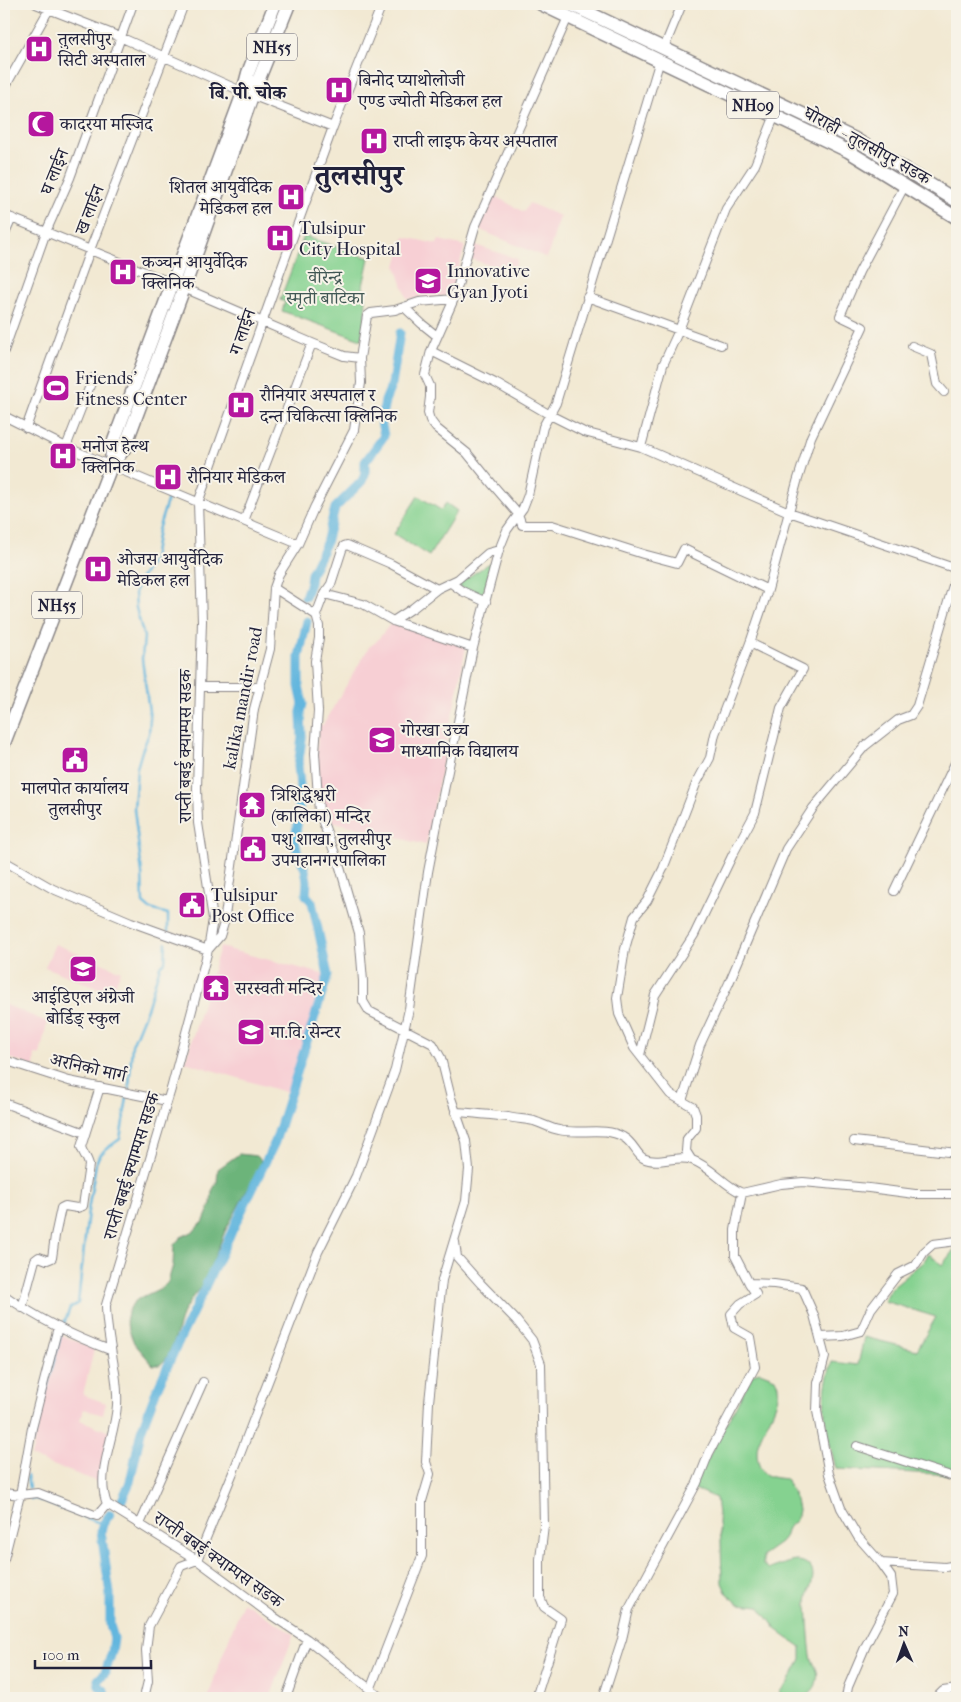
<svg xmlns="http://www.w3.org/2000/svg" width="961" height="1702" font-family="'IM FELL French Canon','Noto Serif Devanagari',serif">
<style>
.built{fill:#f7cfd4}
.green{fill:#85d290;stroke:#547a66}
.forest{fill:#6cb47a;stroke:#476b5a}
.lines{fill:none;stroke-linecap:round;stroke-linejoin:round}
.stream{stroke:#62b6de;stroke-width:2.5}
.canal{stroke:#62b6de;stroke-width:9}
.street-casing{stroke:#8a8687;stroke-width:10}
.primary-casing{stroke:#8a8687;stroke-width:15}
.street{stroke:#fff;stroke-width:8}
.primary{stroke:#fff;stroke-width:12}
.labels{text-anchor:middle;dominant-baseline:central;stroke-width:4;stroke-linejoin:round;paint-order:stroke}
.shield{fill:#f7f3e8;stroke:#62616f;stroke-width:1}
.shield-label{font-size:16px;font-weight:bold;fill:#22223b}
.poi-label{font-size:18px;fill:#22223b;stroke:#f7f3e8;text-anchor:start}
.street-label{font-size:18px;fill:#22223b;stroke:#f7f3e8}
.park-label{font-size:18px;fill:#405754;stroke:#f7f3e8}
.neighbourhood-label{font-size:19px;font-weight:bold;fill:#22223b;stroke:#f7f3e8}
.town-label{font-size:28px;font-weight:bold;fill:#22223b;stroke:#f7f3e8}
</style>
<rect width="100%" height="100%" fill="#f7f3e8"/>
<filter id="ink" filterUnits="userSpaceOnUse"><feTurbulence type="fractalNoise" baseFrequency=".02" numOctaves="2"/><feDisplacementMap in="SourceGraphic" scale="10" xChannelSelector="R" yChannelSelector="G"/><feConvolveMatrix kernelMatrix="1 2 1 2 8 2 1 2 1" color-interpolation-filters="sRGB"/></filter>
<filter id="wash" filterUnits="userSpaceOnUse"><feTurbulence type="fractalNoise" baseFrequency=".0096" numOctaves="4" result="noise"/><feDisplacementMap in="SourceGraphic" scale="20" xChannelSelector="R" yChannelSelector="G"/><feGaussianBlur stdDeviation="1.12" result="paint"/><feColorMatrix in="noise" values="0 0 0 0 0 0 0 0 0 0 0 0 0 0 0 0 0 1.4 0 .05"/><feComposite in="paint" operator="in"/></filter>
<g filter="url(#wash)">
<rect width="100%" height="100%" fill="#f2e9d3"/>
<!-- built -->
<path class="built" d="M493 195 524 212 529 203 560 216 547 258 478 229Z
M404 237 437 244 439 240 465 246 450 296 407 299 396 266Z
M475 245 518 259 513 273 471 259Z
M391 623 466 647 426 845 323 819 316 759 319 725H323L369 647 376 642Z
M55 944 121 971 111 994 45 967Z
M220 947 326 975 288 1093 185 1062Z
M4 1004 47 1022 40 1055 35 1054 34 1067 4 1056Z
M61 1335 94 1349 83 1395 106 1403 103 1415 84 1409 80 1420 110 1432 101 1483 31 1457Z
M243 1602 294 1634 270 1698H208L218 1667Z"/>
<!-- green -->
<path class="green" d="M304 236 369 258 363 286 366 298 365 317 361 340 282 311 285 302 280 300Z
M418 496 441 510 446 503 457 511 429 556 394 534Z
M493 561 482 598 456 585Z
M957 1248V1475L836 1469C826 1427 818 1404 832 1362L858 1365 864 1337 917 1350 936 1317 884 1301 892 1287 923 1262 929 1254 942 1265 953 1251Z
M760 1372 775 1378C787 1398 763 1425 758 1444 756 1452 757 1467 764 1473 769 1478 779 1478 786 1479L796 1500 798 1510 796 1520 787 1528 784 1538 780 1543 763 1555V1565L768 1569C781 1567 796 1555 808 1565 820 1575 806 1592 807 1605 808 1619 809 1641 811 1655 813 1667 821 1669 816 1684 815 1689 808 1694 804 1698H779L780 1691 787 1684 801 1659V1647L776 1629 759 1606 739 1604 727 1594 722 1583 721 1540 716 1498 692 1488 753 1374Z"/>
<!-- forest -->
<path class="forest" d="M239 1154 257 1156 261 1160 260 1166 225 1231 205 1282 194 1295 183 1312 173 1345 166 1359 160 1365H153L134 1343 126 1322 128 1312 133 1303 138 1299 163 1287 168 1282 173 1265 174 1245 181 1237 194 1231 200 1224 203 1223 211 1204 212 1191 217 1182 218 1169Z"/>
<g class="lines">
<!-- stream -->
<path class="stream" d="M168 498 158 530 153 560 139 581 135 593 136 608 144 637 142 659 150 719 149 734 142 751 137 768 134 809 142 873 143 903 150 909 168 914V931
M129 1089 132 1045 148 1006 160 966 165 962 166 943
M63 1326 70 1308 78 1303 88 1211 96 1163 99 1156 106 1149 120 1139 127 1098
M33 1441 61 1334
M27 1476 29 1488
M31 1499H37L63 1509
M68 1511 103 1524"/>
<!-- canal -->
<path class="canal" d="M305 597 310 583 311 574 326 543 335 508 362 481 365 474V462L384 436 381 421 385 401 392 384 400 333
M121 1502 130 1482 141 1431 155 1394 177 1345 275 1142 328 975 312 902 306 895 307 881 305 869 297 850 295 841 299 811 300 786 298 766 302 738 301 712 303 704 299 686V657L307 621
M106 1698 104 1690 99 1686 98 1680 105 1673 112 1652 114 1638 110 1625V1594L101 1532 103 1524 110 1514"/>
</g>
</g>
<g filter="url(#ink)">
<g class="lines">
<defs>
<path id="street" d="M36 4 120 37 241 91
M568 17 475 227 454 299 431 351 425 375 430 386V397L428 413 430 420 436 428 467 453 493 485 518 514 522 525H552L643 554 677 563 684 549 768 590
M664 48 682 4
M4 89 52 4
M254 96 333 127
M4 215 184 288 312 343 344 356 360 358
M4 236 12 218
M587 297 721 345
M404 307 422 324 437 336
M912 346 931 354 937 384 944 392
M4 351 46 232 70 178 133 4
M431 351 497 384 550 415 584 432 641 447 789 512 957 569
M4 416 66 447 298 544
M26 428 90 250 184 4
M66 447 93 378
M641 447 663 365 679 330 726 209 755 165 775 115
M244 521 312 343
M451 583 462 591 486 602
M274 588 316 615 319 626V638L315 661 318 711 315 753 319 812 339 864 359 933 363 981V1001L369 1011 433 1044 441 1058 451 1098 466 1141 469 1169 466 1201 442 1280 429 1402 426 1462 430 1474 422 1501V1556L370 1690
M324 594 331 584 342 550 344 546 347 545 391 564 437 589
M316 615 324 594 363 604 393 621 473 648
M393 621 413 608 437 589 458 579 488 553 499 550
M200 687H261
M4 861 53 889 131 922 208 950 220 936 224 923 254 709 270 649 274 588 279 574 298 544 315 506 354 430 361 383 360 358 367 316 371 313 395 310 419 302 454 299
M894 891 957 759
M640 1055 655 995 694 935 733 854 755 813 781 708 803 669 750 643
M4 1060 69 1081 167 1101
M682 1101 700 1045 729 983 786 849 813 808 865 746 898 720 911 715 917 706 957 572
M4 1103 85 1133
M455 1112C473 1113 490 1115 508 1117 516 1119 526 1119 534 1121 543 1124 551 1129 559 1130 579 1135 605 1126 623 1137 633 1142 636 1154 643 1158 659 1166 677 1154 692 1160 712 1167 723 1185 742 1193L781 1184 803 1182 869 1188 915 1194H957
M854 1141 957 1153
M691 1159 686 1151 687 1139 696 1128V1115L693 1107 670 1094 634 1048 619 1014 617 998 625 949 634 917 647 901 663 869 696 784 710 758 715 734 750 643 768 590 797 482 811 437 863 327 840 316 859 272 905 185
M742 1193 735 1230V1256L749 1283 774 1284 802 1288 814 1315 825 1357 818 1383 817 1411 829 1474 841 1508 858 1537 881 1563 891 1577 893 1594 866 1645 848 1687 846 1698
M455 1242 457 1257 481 1284 516 1320 532 1340 541 1364 544 1526 540 1559V1597L544 1607 561 1619 536 1698
M4 1295C37 1318 72 1336 110 1350
M22 1308 35 1260 39 1257 47 1260 52 1258 55 1236 61 1208 65 1206 77 1208 83 1206 89 1165C88 1158 83 1154 81 1147L100 1087
M821 1337 843 1336 861 1331 871 1309 898 1274 916 1265 924 1252 933 1244 957 1241
M857 1446 957 1478
M4 1493 20 1495 38 1493 97 1516 107 1504
M140 1524 203 1382
M4 1559 20 1495 32 1428 58 1327
M881 1563 945 1567 957 1565
M144 1698 148 1681 146 1650 149 1626 181 1566 197 1560 234 1470 318 1252 356 1176 395 1070 409 1009 428 872 438 820 473 648 499 550 507 530 523 508 528 495 543 427 556 403 660 60
M286 1698 307 1639
M381 1698 307 1639 271 1615 197 1560 107 1504C95 1473 115 1438 117 1405 119 1374 106 1339 106 1305L171 1089 208 950 213 919 198 823 197 788 202 621 198 503 282 267 333 127 382 4
M603 1698 622 1639 629 1609 697 1483 709 1453 755 1367 750 1337 734 1328 731 1314 740 1304 756 1294 749 1283
M936 1698 943 1691 957 1689"/>
<path id="primary" d="M541 4 848 151 957 218
M570 4 853 138 957 201
M244 88 248 73 275 4
M254 91 289 4
M111 466 112 446 242 96
M4 743 111 466 124 449 184 288 251 99"/>
</defs>
<!-- street casing -->
<use href="#street" class="street-casing"/>
<!-- primary casing -->
<use href="#primary" class="primary-casing"/>
<!-- street -->
<use href="#street" class="street"/>
<!-- primary -->
<use href="#primary" class="primary"/>
</g>
</g>
<!-- icons -->
<defs>
<symbol id="hospital-square" viewBox="-11 -11 22 22"><rect x="-9" y="-9" width="18" height="18" rx="4" fill="#b5179e" stroke="#f7f3e8"/><path d="M-5-5h3v3.5h4V-5h3V5h-3V1.5h-4V5h-3Z" fill="#fff"/></symbol>
<symbol id="mosque-square" viewBox="-11 -11 22 22"><rect x="-9" y="-9" width="18" height="18" rx="4" fill="#b5179e" stroke="#f7f3e8"/><path d="M3.5-4.9A6 6 0 1 0 3.5 4.9A5 5 0 1 1 3.5-4.9Z" fill="#fff"/></symbol>
<symbol id="school-square" viewBox="-11 -11 22 22"><rect x="-9" y="-9" width="18" height="18" rx="4" fill="#b5179e" stroke="#f7f3e8"/><path d="M0-5L7-2L0 1L-7-2ZM-4 1L0 2.5L4 1V4Q0 6-4 4Z" fill="#fff"/></symbol>
<symbol id="stadium-square" viewBox="-11 -11 22 22"><rect x="-9" y="-9" width="18" height="18" rx="4" fill="#b5179e" stroke="#f7f3e8"/><path d="M0-5a6.5 5 0 1 0 0 10a6.5 5 0 1 0 0-10ZM-3.5-1.8h7v3.6h-7Z" fill="#fff"/></symbol>
<symbol id="civic-square" viewBox="-11 -11 22 22"><rect x="-9" y="-9" width="18" height="18" rx="4" fill="#b5179e" stroke="#f7f3e8"/><path d="M-.6-6.5H3V-4.5H.6V-3L4-1V1h2V6H-6V1h2V-1L-.6-3ZM-1.2 2.5V6h2.4V2.5Z" fill="#fff"/></symbol>
<symbol id="temple-square" viewBox="-11 -11 22 22"><rect x="-9" y="-9" width="18" height="18" rx="4" fill="#b5179e" stroke="#f7f3e8"/><path d="M0-6L5-2H3V0L6.5 2.5H4V6H1.5V3h-3V6H-4V2.5H-6.5L-3 0V-2H-5Z" fill="#fff"/></symbol>
</defs>
<g fill-rule="evenodd">
<use href="#hospital-square" x="23" y="33" width="32" height="32"/>
<use href="#hospital-square" x="323" y="74" width="32" height="32"/>
<use href="#mosque-square" x="25" y="108" width="32" height="32"/>
<use href="#hospital-square" x="358" y="125" width="32" height="32"/>
<use href="#hospital-square" x="275" y="181" width="32" height="32"/>
<use href="#hospital-square" x="264" y="222" width="32" height="32"/>
<use href="#hospital-square" x="107" y="256" width="32" height="32"/>
<use href="#school-square" x="412" y="265" width="32" height="32"/>
<use href="#stadium-square" x="40" y="372" width="32" height="32"/>
<use href="#hospital-square" x="225" y="389" width="32" height="32"/>
<use href="#hospital-square" x="47" y="440" width="32" height="32"/>
<use href="#hospital-square" x="152" y="461" width="32" height="32"/>
<use href="#hospital-square" x="82" y="553" width="32" height="32"/>
<use href="#school-square" x="366" y="724" width="32" height="32"/>
<use href="#civic-square" x="59" y="744" width="32" height="32"/>
<use href="#temple-square" x="236" y="789" width="32" height="32"/>
<use href="#civic-square" x="237" y="833" width="32" height="32"/>
<use href="#civic-square" x="176" y="889" width="32" height="32"/>
<use href="#school-square" x="67" y="953" width="32" height="32"/>
<use href="#temple-square" x="200" y="972" width="32" height="32"/>
<use href="#school-square" x="235" y="1016" width="32" height="32"/>
</g>
<g class="labels">
<!-- shield labels -->
<g class="shield">
<rect x="247" y="33.5" width="50" height="27" rx="4"/>
<rect x="727" y="91.5" width="52" height="27" rx="4"/>
<rect x="32" y="591.5" width="50" height="27" rx="4"/>
</g>
<g class="shield-label">
<text x="272" y="47">NH55</text>
<text x="753" y="105">NH09</text>
<text x="57" y="605">NH55</text>
</g>
<!-- poi labels -->
<g class="poi-label">
<text x="58" y="39">तुलसीपुर<tspan x="58" dy="21">सिटी अस्पताल</tspan></text>
<text x="358" y="80">बिनोद प्याथोलोजी<tspan x="358" dy="21">एण्ड ज्योती मेडिकल हल</tspan></text>
<text x="60" y="124">कादरया मस्जिद</text>
<text x="393" y="141">राप्ती लाइफ केयर अस्पताल</text>
<text x="272" y="187" text-anchor="end">शितल आयुर्वेदिक<tspan x="272" dy="21">मेडिकल हल</tspan></text>
<text x="299" y="228">Tulsipur<tspan x="299" dy="21">City Hospital</tspan></text>
<text x="142" y="262">कञ्चन आयुर्वेदिक<tspan x="142" dy="21">क्लिनिक</tspan></text>
<text x="447" y="271">Innovative<tspan x="447" dy="21">Gyan Jyoti</tspan></text>
<text x="75" y="378">Friends'<tspan x="75" dy="21">Fitness Center</tspan></text>
<text x="260" y="395">रौनियार अस्पताल र<tspan x="260" dy="21">दन्त चिकित्सा क्लिनिक</tspan></text>
<text x="82" y="446">मनोज हेल्थ<tspan x="82" dy="21">क्लिनिक</tspan></text>
<text x="187" y="477">रौनियार मेडिकल</text>
<text x="117" y="559">ओजस आयुर्वेदिक<tspan x="117" dy="21">मेडिकल हल</tspan></text>
<text x="401" y="730">गोरखा उच्च<tspan x="401" dy="21">माध्यामिक विद्यालय</tspan></text>
<text x="75" y="788" text-anchor="middle">मालपोत कार्यालय<tspan x="75" dy="21">तुलसीपुर</tspan></text>
<text x="271" y="795">त्रिशिद्धेश्वरी<tspan x="271" dy="21">(कालिका) मन्दिर</tspan></text>
<text x="272" y="839">पशु शाखा, तुलसीपुर<tspan x="272" dy="21">उपमहानगरपालिका</tspan></text>
<text x="211" y="895">Tulsipur<tspan x="211" dy="21">Post Office</tspan></text>
<text x="235" y="988">सरस्वती मन्दिर</text>
<text x="83" y="997" text-anchor="middle">आईडिएल अंग्रेजी<tspan x="83" dy="21">बोर्डिङ् स्कुल</tspan></text>
<text x="270" y="1032">मा.वि. सेन्टर</text>
</g>
<!-- street labels -->
<g class="street-label">
<text transform="translate(867 146) rotate(29)">घोराही - तुलसीपुर सडक</text>
<text transform="translate(55 172) rotate(-68)">घ लाईन</text>
<text transform="translate(90 210) rotate(-69)">ख लाईन</text>
<text transform="translate(243 332) rotate(-71)">ग लाईन</text>
<text transform="translate(243 698) rotate(-79)">kalika mandir road</text>
<text transform="translate(185 746) rotate(-90)">राप्ती बबई क्याम्पस सडक</text>
<text transform="translate(88 1068) rotate(13)">अरनिको मार्ग</text>
<text transform="translate(132 1166) rotate(-73)">राप्ती बबई क्याम्पस सडक</text>
<text transform="translate(218 1560) rotate(35)">राप्ती बबई क्याम्पस सडक</text>
</g>
<!-- park labels -->
<g class="park-label">
<text x="325" y="277">वीरेन्द्र<tspan x="325" dy="21">स्मृती बाटिका</tspan></text>
</g>
<!-- neighbourhood labels -->
<g class="neighbourhood-label">
<text x="248" y="93">बि. पी. चोक</text>
</g>
<!-- town labels -->
<g class="town-label">
<text x="359" y="175">तुलसीपुर</text>
</g>
</g>
<!-- margin -->
<rect width="961" height="1702" fill="none" stroke="#f7f3e8" stroke-width="20"/>
<!-- north arrow -->
<g transform="translate(904 1644) rotate(358)" stroke="#f7f3e8" stroke-width="4" paint-order="stroke">
<path d="M0-4L9 19L0 12L-9 19Z" fill="#22223b"/>
<text y="-8" font-size="14" font-weight="bold" text-anchor="middle" fill="#22223b">N</text>
</g>
<!-- scale -->
<path d="M35 1660v8h116v-8" fill="none" stroke="#22223b" stroke-width="2.5"/>
<text x="42" y="1660" font-size="15" fill="#22223b" stroke="#f7f3e8" stroke-width="4" paint-order="stroke">100 m</text>
</svg>
